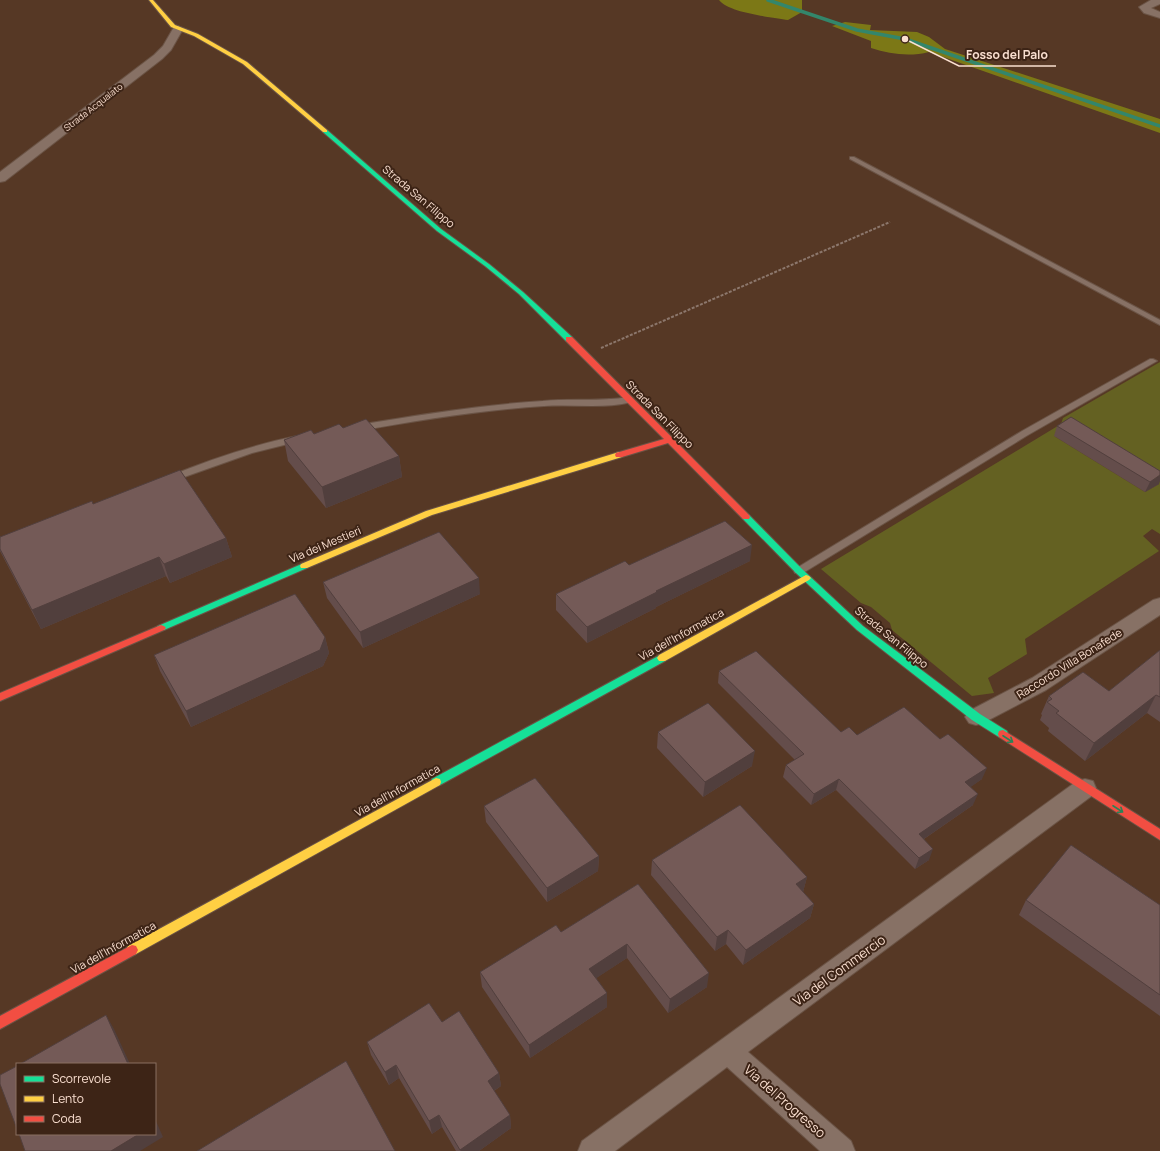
<svg xmlns="http://www.w3.org/2000/svg" width="1160" height="1151" font-family="Manrope,sans-serif">
<style>
.green{fill:#646122;fill-rule:evenodd}
.forest{fill:#7c7816}
.lines{fill:none;stroke-linecap:round;stroke-linejoin:round}
.stream{stroke:#33866b;stroke-width:3.5}
.lane-casing{stroke:#6a5345;stroke-width:2}
.street-casing{stroke:#6a5345;stroke-width:2}
.fast-casing{stroke:#6a5345;stroke-width:2}
.slow-casing{stroke:#6a5345;stroke-width:2}
.jam-casing{stroke:#6a5345;stroke-width:2}
.path{stroke:#8c776c;stroke-width:2;stroke-dasharray:3 1.5;stroke-linecap:butt}
.lane{fill:#877165;fill-rule:evenodd}
.street{fill:#877165;fill-rule:evenodd}
.fast{fill:#16e098;fill-rule:evenodd}
.slow{fill:#ffcf43;fill-rule:evenodd}
.jam{fill:#f24e42;fill-rule:evenodd}
.wall{fill:#644d4b}
.shaded-wall{fill:#513f3d}
.building{fill:#745a57;stroke:#513f3d}
.oneway{stroke:#2a8257}
.labels{text-anchor:middle;dominant-baseline:central;stroke-width:4;stroke-linejoin:round;paint-order:stroke}
.far-street-label{font-size:9px;fill:#fadfd0;stroke:#3d2416}
.street-label{font-size:11px;fill:#fadfd0;stroke:#3d2416}
.near-street-label{font-size:13px;fill:#fadfd0;stroke:#3d2416}
.leader{fill:none;stroke:#fadfd0;stroke-width:1.5}
.callout-dot{fill:#fadfd0;stroke:#3d2416;stroke-width:1.5}
.callout-label{font-size:12px;text-anchor:middle;font-weight:bold;fill:#fadfd0;stroke:#3d2416;stroke-width:4;stroke-linejoin:round;paint-order:stroke}
</style>
<rect width="100%" height="100%" fill="#563825"/>
<!-- green -->
<path class="green" d="M1160 362V534L1152 529 1143 536 1159 551 1025 639 1027 654 988 678 994 693 972 696 892 630 890 623 871 607 861 603 821 569 1061 424 1063 418ZM1054 436 1159 483V484L1145 492Z"/>
<!-- forest -->
<path class="forest" d="M719 0H802V12L788 20C771 17 729 13 719 0Z
M845 22 871 25 870 30 917 32 929 37 945 49 1160 119V133L929 52C909 57 890 54 871 48V41L832 26Z"/>
<g class="lines">
<!-- stream -->
<path class="stream" d="M768 0 857 30 905 39 1160 126"/>
<defs>
<path id="lane" d="M850 157H854L1160 320V325L850 159Z
M1150 359H1153L1157 361 1028 435 803 573H795L794 571 795 569 1022 431Z
M629 397 633 400 632 402C603 409 574 404 544 406 482 410 420 420 358 431L354 428 358 425C419 415 481 405 543 401 572 398 600 402 629 397Z
M297 436 301 439 300 441 252 453 173 481H167L165 479 167 477C209 460 252 445 297 436Z"/>
<path id="street" d="M1151 0H1160V4L1151 8 1160 12V18L1144 13 1139 7Z
M178 26 183 29 171 50 162 59 5 181 0 182V172L154 55 163 46 174 27Z
M1160 598V615L1046 690 983 723 976 725 969 723 965 717 969 711 1032 678 1153 600Z
M1085 779 1093 781 1096 788 1093 795 748 1052 851 1141 855 1151H820L727 1067 615 1151H578L582 1141 1077 781Z"/>
<path id="fast" d="M323 130H327L441 229 489 264 523 292 572 337V341H566L519 294 485 266 437 231 323 132Z
M746 514 749 515 802 569 863 626 980 714 1007 731 1008 734 1007 737 1003 738 999 737 972 720 857 630 796 573 743 519 742 517Z
M304 563 308 566 307 568 164 630H158L156 628 158 626Z
M662 654 665 655 667 658 665 661 440 785 436 786 432 785 431 782 432 779Z"/>
<path id="slow" d="M149 0H153L175 25 198 34 247 62 327 130V132H323L243 64 194 36 171 27Z
M619 452 623 455 622 457 432 515 307 568H301L300 566 301 564 426 511Z
M806 575 809 576 811 578 809 580 665 661H659L657 658 659 655Z
M436 778 440 779 441 782 440 785 136 954 132 955 128 954 126 950 128 946Z"/>
<path id="jam" d="M566 337H572L749 515 750 517 749 519H743L668 443 622 457H616L615 455 616 453 664 439 566 341Z
M161 625 164 626 166 628 164 630 0 701V693Z
M1003 730 1160 829V840L999 737 998 734 999 731Z
M132 945 136 946 138 950 136 954 0 1029V1016Z"/>
</defs>
<!-- lane casing -->
<use href="#lane" class="lane-casing"/>
<!-- street casing -->
<use href="#street" class="street-casing"/>
<!-- fast casing -->
<use href="#fast" class="fast-casing"/>
<!-- slow casing -->
<use href="#slow" class="slow-casing"/>
<!-- jam casing -->
<use href="#jam" class="jam-casing"/>
<!-- path -->
<path class="path" d="M601 348 890 222"/>
<!-- lane -->
<use href="#lane" class="lane"/>
<!-- street -->
<use href="#street" class="street"/>
<!-- fast -->
<use href="#fast" class="fast"/>
<!-- slow -->
<use href="#slow" class="slow"/>
<!-- jam -->
<use href="#jam" class="jam"/>
</g>
<!-- wall -->
<path class="wall" d="M1057 426 1159 484 1145 492 1054 436Z
M343 428 399 456 402 477 326 508 288 461 284 440Z
M93 504 226 538 232 557 170 583 166 576 41 629 0 551V537Z
M750 561 656 607V608L587 643 556 610V594L629 565Z
M323 582 480 594 363 648 327 598Z
M325 637 329 653 323 666 191 727 160 671 154 655Z
M1160 650V722L1147 713 1085 761 1048 731 1049 728 1040 720 1042 715 1041 714 1049 696 1109 691Z
M719 671 841 732 857 735 982 779 970 787 973 805 924 839 929 860 915 869 836 790 811 805 783 777 786 765 795 760 718 683Z
M658 732 752 766 703 797 657 748Z
M484 806 599 856 598 871 547 902 486 822Z
M652 860 807 877 803 892 814 904 810 918 743 965 726 944 715 951 651 875Z
M638 884 707 987 668 1013 627 958 596 978 607 993V1007L530 1058 482 987 480 972 561 932Z
M1026 900 1160 905V1016L1019 915Z
M442 1022 499 1073 501 1086 494 1091 510 1115 511 1128 479 1151H456L442 1127 432 1134 399 1078 389 1085 371 1055 367 1042Z"/>
<!-- shaded-wall -->
<path class="shaded-wall" d="M399 456 402 477 326 508 322 487Z
M1160 475V481L1159 484 1145 492 1150 482Z
M226 538 232 557 170 583 164 564Z
M752 545 750 561 656 607V608L587 643V627L656 591Z
M159 557 166 576 41 629 32 610Z
M479 578 480 594 363 648 360 632Z
M325 637 329 653 323 666 191 727 186 711Z
M1156 695 1147 713 1085 761 1094 743Z
M755 751 752 766 703 797 705 782Z
M987 768 982 779 961 794 965 782Z
M839 779 836 790 811 805 814 794Z
M978 794 973 805 915 845 919 834Z
M933 849 929 860 915 869 919 858Z
M599 856 598 871 547 902V888Z
M807 877 803 892 792 899 796 884Z
M814 904 810 918 743 965 746 950Z
M728 930 726 944 715 951 717 937Z
M627 944V958L589 983V969Z
M709 973 707 987 668 1013 670 999Z
M607 993V1007L530 1058 529 1045Z
M106 1015 114 1029 130 1064H128Z
M396 1065 399 1078 389 1085 385 1072Z
M499 1073 501 1086 489 1094 488 1081Z
M439 1115 442 1127 432 1134 429 1121Z
M510 1115 511 1128 479 1151H461L460 1150Z
M155 1119 163 1137 140 1151H111L139 1134H155Z"/>
<!-- building -->
<path class="building" d="M1071 417 1160 471V475L1150 482 1057 426Z
M366 419 399 456 322 487 284 440 311 430 314 434 339 424 343 428Z
M180 470 226 538 164 564 159 557 32 610 0 549V537L92 501 93 504Z
M725 521 752 545 656 591 657 592 587 627 556 594 625 561 629 565Z
M439 532 479 578 360 632 323 582Z
M295 594 325 637 320 650 186 711 154 655Z
M1160 650V697L1156 695 1094 743 1056 713 1059 711 1047 702 1052 699 1049 696 1083 672 1109 691Z
M756 651 841 732 849 727 857 735 904 707 940 739 948 734 987 768 965 782 978 794 919 834 933 849 919 858 839 779 814 794 786 765 804 754 719 671Z
M708 703 755 751 705 782 658 732Z
M535 778 599 856 547 888 484 806Z
M740 805 807 877 796 884 814 904 746 950 728 930 717 937 652 860Z
M1071 845 1160 905V995L1026 900Z
M638 884 709 973 670 999 627 944 589 969 607 993 529 1045 480 972 556 925 561 932Z
M429 1003 442 1022 459 1011 499 1073 488 1081 510 1115 460 1150 439 1115 429 1121 396 1065 385 1072 367 1042Z
M106 1015 128 1064H20Z
M346 1061 395 1151H197Z
M17 1066V1129L0 1084V1075Z
M19 1134H139L111 1151H25Z"/>
<!-- one-way arrows -->
<defs><path id="oneway-shaft" d="M-6 0H5M1.5-3L5.5 0L1.5 3" fill="none" stroke-width="1.6" stroke-linecap="round" stroke-linejoin="round"/></defs>
<g class="oneway">
<use href="#oneway-shaft" transform="translate(1008 739) rotate(33)"/>
<use href="#oneway-shaft" transform="translate(1118 809) rotate(33)"/>
</g>
<g class="labels">
<!-- far-street labels -->
<g class="far-street-label">
<text transform="translate(93 107) rotate(-38)">Strada Acqualato</text>
</g>
<!-- street labels -->
<g class="street-label">
<text transform="translate(419 196) rotate(40)">Strada San Filippo</text>
<text transform="translate(660 414) rotate(45)">Strada San Filippo</text>
<text transform="translate(325 544) rotate(-23)">Via dei Mestieri</text>
<text transform="translate(681 634) rotate(-29)">Via dell'Informatica</text>
<text transform="translate(892 637) rotate(39)">Strada San Filippo</text>
<text transform="translate(1069 663) rotate(-32)">Raccordo Villa Bonafede</text>
<text transform="translate(397 790) rotate(-29)">Via dell'Informatica</text>
<text transform="translate(113 947) rotate(-29)">Via dell'Informatica</text>
</g>
<!-- near-street labels -->
<g class="near-street-label">
<text transform="translate(839 970) rotate(-36)">Via del Commercio</text>
<text transform="translate(785 1101) rotate(41)">Via del Progresso</text>
</g>
</g>
<!-- callouts -->
<path class="leader" d="M905 39L959 66H1056"/>
<circle class="callout-dot" cx="905" cy="39" r="4"/>
<g class="callout-label">
<text x="1007" y="59">Fosso del Palo</text>
</g>
<!-- legend -->
<rect x="16" y="1063" width="140" height="72" fill="#3d2416" stroke="#896f60"/>
<rect x="24" y="1076" width="20" height="6" fill="#16e098" stroke="#896f60"/>
<text x="52" y="1083" font-size="12" fill="#fadfd0">Scorrevole</text>
<rect x="24" y="1096" width="20" height="6" fill="#ffcf43" stroke="#896f60"/>
<text x="52" y="1103" font-size="12" fill="#fadfd0">Lento</text>
<rect x="24" y="1116" width="20" height="6" fill="#f24e42" stroke="#896f60"/>
<text x="52" y="1123" font-size="12" fill="#fadfd0">Coda</text>
</svg>
